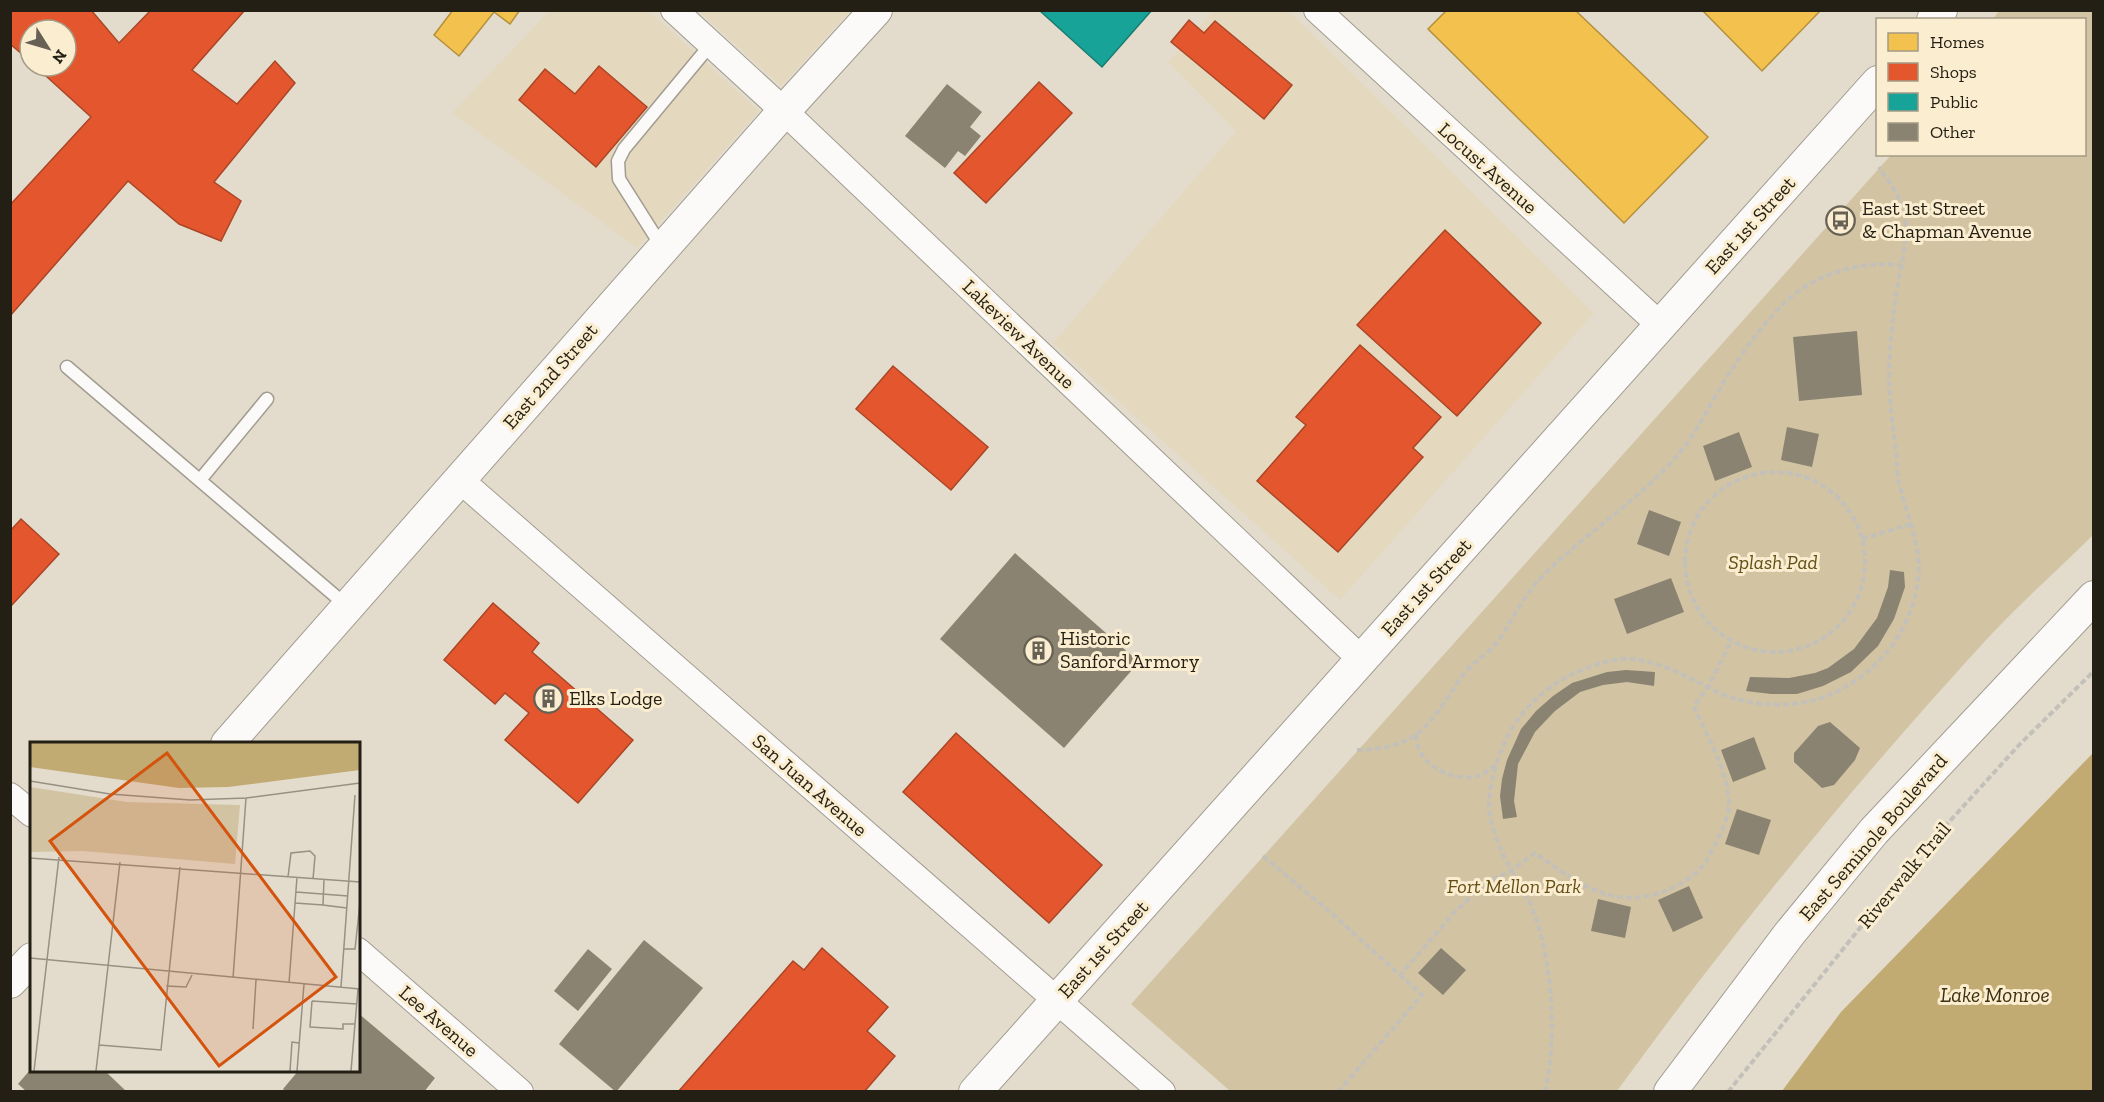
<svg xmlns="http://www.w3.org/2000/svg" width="2104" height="1102" font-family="'Zilla Slab',serif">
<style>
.built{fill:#e4d8be}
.green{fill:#d2c4a3}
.water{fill:#c2aa73}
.homes{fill:#f2c14e;stroke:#b4903d;stroke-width:1.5}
.shops{fill:#e4572e;stroke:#aa4626;stroke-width:1.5}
.public{fill:#17a398;stroke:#1b7b70;stroke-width:1.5}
.building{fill:#8b8371}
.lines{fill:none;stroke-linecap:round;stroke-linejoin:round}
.service-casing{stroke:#a29c90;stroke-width:15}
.minor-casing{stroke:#a29c90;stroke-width:28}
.tertiary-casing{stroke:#a29c90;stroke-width:34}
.path{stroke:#c3c0ba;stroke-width:4;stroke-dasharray:6 3;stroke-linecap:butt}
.service{stroke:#fbfaf8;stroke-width:12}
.minor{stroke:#fbfaf8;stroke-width:26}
.tertiary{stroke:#fbfaf8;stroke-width:32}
.labels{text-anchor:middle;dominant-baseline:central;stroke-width:6;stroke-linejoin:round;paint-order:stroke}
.street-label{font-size:20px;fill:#241f14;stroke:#faedd0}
.poi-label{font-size:20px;fill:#241f14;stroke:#faedd0;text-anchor:start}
.park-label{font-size:20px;font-style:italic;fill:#644e16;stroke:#faedd0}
.water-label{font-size:21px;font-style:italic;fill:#3d300f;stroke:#faedd0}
.inset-road{fill:none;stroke:#979083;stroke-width:1.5}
.view{fill:#d4530d;fill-opacity:0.15;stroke:#d4530d;stroke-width:3}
.inset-edge{fill:none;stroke:#241f14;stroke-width:3}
</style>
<rect width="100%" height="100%" fill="#e3dccd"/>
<!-- built -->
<path class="built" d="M550 10 649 11 759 111 637 248 452 113Z
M699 11H850L781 86Z
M1213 11H1289L1594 313 1340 600 1053 343 1236 131 1168 62Z"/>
<!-- green -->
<path class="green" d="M1999 11H2093V535C2058 570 2020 603 1986 640 1855 783 1731 934 1617 1091H1230L1131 1004 1891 155 2084 154V20L1993 19Z"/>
<!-- water -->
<path class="water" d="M2093 753V1091H1782L1841 1012Z"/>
<!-- homes -->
<path class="homes" d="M453 10H520L510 24 494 12 459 56 434 35Z
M1447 10H1575L1708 137 1624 223 1428 29Z
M1702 10H1821L1762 71Z"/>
<!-- shops -->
<path class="shops" d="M10 10H91L119 43 151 10H245L192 70 237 104 275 61 295 83 214 182 241 201 221 241 179 224 128 181 10 316V205L91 117 35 66H66V30H30V61L10 44Z
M1189 20 1204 33 1215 21 1292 85 1264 119 1171 42Z
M599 66 647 107 596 167 519 100 545 69 575 94Z
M1039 82 1072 113 986 203 954 173Z
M1445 230 1541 323 1457 416 1357 325Z
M1360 345 1441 417 1413 448 1423 457 1338 552 1257 481 1306 425 1296 417Z
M893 366 988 447 951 490 856 409Z
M21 519 59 554 10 607V531Z
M493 603 539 643 532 652 633 740 578 803 505 740 529 713 505 693 495 704 444 660Z
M956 733 1102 865 1049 923 903 792Z
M822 948 888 1007 867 1031 895 1056 864 1092H678L793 961 804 970Z"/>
<!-- public -->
<path class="public" d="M1039 10H1152L1102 67Z"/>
<!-- building -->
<path class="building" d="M947 84 982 112 970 127 981 136 965 156 958 151 945 168 905 136Z
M1857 331 1862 395 1799 401 1793 337Z
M1787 427 1819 434 1812 467 1781 460Z
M1739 432 1752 467 1715 481 1703 446Z
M1649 510 1681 522 1669 556 1637 544Z
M1015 553 1139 662 1064 748 940 639Z
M1890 570 1904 572 1905 587 1894 619 1878 646 1851 672 1823 686 1797 694H1771L1746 691 1750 677 1789 678 1815 673 1828 668 1854 649 1877 618 1888 587Z
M1671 578 1684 612 1627 634 1614 599Z
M1626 670 1655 672 1654 686 1627 682 1603 685 1580 692 1555 711 1535 732 1518 764 1514 801 1517 817 1503 819 1500 796 1502 779 1507 760 1521 729 1536 711 1553 696 1572 683 1607 672Z
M1830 722 1860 748 1855 760 1834 785 1822 788 1794 762V753L1818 726Z
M1754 737 1766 769 1733 782 1721 750Z
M1737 809 1771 820 1759 855 1725 844Z
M1689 886 1703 918 1673 932 1658 900Z
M1598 899 1631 907 1625 938 1591 931Z
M644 940 703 988 616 1092 559 1044Z
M1441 948 1466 970 1443 995 1418 973Z
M588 949 612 969 578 1011 554 991Z
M358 1013 435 1078 424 1092H286L283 1089 299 1070H358Z
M30 1070H104L127 1092H27L18 1084Z"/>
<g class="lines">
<defs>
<path id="service" d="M662 247 619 179 618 161 624 149 711 44
M67 367 347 606
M200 480 267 399"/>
<path id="minor" d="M674 10 784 111 1361 659
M1317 10 1660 325
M459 479 1162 1092
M10 796 32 814
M358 951 520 1092"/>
<path id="tertiary" d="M1933 20 1941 10
M227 744 784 111 876 10
M10 982 32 959
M975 1092 1878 82
M1670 1092 1790 933 1874 831 2094 597"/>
</defs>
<!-- service casing -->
<use href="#service" class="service-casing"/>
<!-- minor casing -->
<use href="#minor" class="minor-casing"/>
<!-- tertiary casing -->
<use href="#tertiary" class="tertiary-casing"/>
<!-- path -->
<path class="path" d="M1685 562a90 90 0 1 1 180 0a90 90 0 1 1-180 0Z
M1862 539 1911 524
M1415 735C1417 739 1417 745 1419 749 1427 770 1460 783 1481 775 1486 772 1492 768 1497 764
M1357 750C1378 749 1399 747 1417 734 1438 717 1450 691 1467 670 1475 661 1486 655 1494 646 1510 626 1520 601 1537 582 1579 537 1634 505 1675 458 1695 436 1708 407 1724 382 1741 354 1769 314 1795 294 1824 271 1865 261 1901 265
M1263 856 1330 912 1400 975 1453 914 1485 883 1512 870 1535 853C1558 869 1580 886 1606 894 1639 905 1684 890 1705 863 1710 856 1714 846 1718 839 1723 829 1729 815 1729 804 1728 769 1707 738 1694 706L1708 687 1731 641
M1338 1092 1422 995 1400 975
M1545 1092C1557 1041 1553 965 1535 916 1529 897 1518 882 1508 864 1501 852 1489 822 1489 808 1488 791 1496 761 1504 744 1516 716 1538 693 1565 678 1586 667 1616 655 1640 660 1666 665 1690 678 1713 690 1751 709 1803 710 1840 690 1882 667 1910 631 1918 582 1923 551 1907 516 1900 486 1897 478 1897 469 1897 460 1894 434 1890 408 1889 382 1889 358 1891 333 1894 310 1897 279 1908 249 1905 219 1903 199 1889 182 1879 167
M1728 1092 1918 856 2020 744 2094 671"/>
<!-- service -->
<use href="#service" class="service"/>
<!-- minor -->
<use href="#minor" class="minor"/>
<!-- tertiary -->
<use href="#tertiary" class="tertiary"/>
</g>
<!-- icons -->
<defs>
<symbol id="bus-ring" viewBox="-11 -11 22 22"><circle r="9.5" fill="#faedd0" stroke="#676155" stroke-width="1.5"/><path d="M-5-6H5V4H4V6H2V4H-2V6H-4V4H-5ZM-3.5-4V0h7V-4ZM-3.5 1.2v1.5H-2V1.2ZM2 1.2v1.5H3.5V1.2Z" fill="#676155"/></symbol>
<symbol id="building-ring" viewBox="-11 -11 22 22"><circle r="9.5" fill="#faedd0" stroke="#676155" stroke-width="1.5"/><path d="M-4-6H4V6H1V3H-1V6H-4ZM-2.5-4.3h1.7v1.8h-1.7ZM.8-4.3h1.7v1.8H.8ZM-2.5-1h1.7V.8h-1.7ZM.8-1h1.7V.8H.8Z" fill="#676155"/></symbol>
</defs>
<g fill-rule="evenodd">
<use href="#bus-ring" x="1824" y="204" width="33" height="33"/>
<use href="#building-ring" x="1022" y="634" width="33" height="33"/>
<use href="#building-ring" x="532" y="682" width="33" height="33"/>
</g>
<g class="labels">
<!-- street labels -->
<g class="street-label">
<text transform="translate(1488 168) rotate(42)">Locust Avenue</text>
<text transform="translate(1750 225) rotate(-48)">East 1st Street</text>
<text transform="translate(1019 334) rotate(44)">Lakeview Avenue</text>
<text transform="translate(550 376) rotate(-49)">East 2nd Street</text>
<text transform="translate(1426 587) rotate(-48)">East 1st Street</text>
<text transform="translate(810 785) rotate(41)">San Juan Avenue</text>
<text transform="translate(1873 837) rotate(-49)">East Seminole Boulevard</text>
<text transform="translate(1904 875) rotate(-50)">Riverwalk Trail</text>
<text transform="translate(1103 949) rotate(-48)">East 1st Street</text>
<text transform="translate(439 1021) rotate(41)">Lee Avenue</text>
</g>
<!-- poi labels -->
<g class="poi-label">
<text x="1862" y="208">East 1st Street<tspan x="1862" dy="23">&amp; Chapman Avenue</tspan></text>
<text x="1060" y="638">Historic<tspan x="1060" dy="23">Sanford Armory</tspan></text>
<text x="569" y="698">Elks Lodge</text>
</g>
<!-- park labels -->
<g class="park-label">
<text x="1773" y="562">Splash Pad</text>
<text x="1514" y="886">Fort Mellon Park</text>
</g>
<!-- water labels -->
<g class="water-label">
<text x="1995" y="994">Lake Monroe</text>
</g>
</g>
<!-- overview -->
<g transform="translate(30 742)">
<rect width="330" height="330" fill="#e3dccd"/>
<path d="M0 45 97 60 210 63 205 122 53 109 0 110Z" fill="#d2c4a3"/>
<path d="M0 1H330V28L198 45 149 46 0 25Z" fill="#c2aa73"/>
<path class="inset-road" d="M0 39 80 52 160 58 216 56 330 41M0 116 330 140M258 135 261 111 280 109 285 114 283 137M294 137 293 163 317 166M266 150 318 154M265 161 293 163M314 207H325L330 161M0 216 330 247M203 236 216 56M259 241 267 135M136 244 156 245 162 233M311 245 325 53M282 259 280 285 313 287V282H325M282 259 327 262M223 287 226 238M69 303 131 308 150 125M4 329 29 115M66 329 90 120M260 329 262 300 269 301M267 329 274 242M321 329 328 247"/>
<path class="view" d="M137 11 306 235 189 324 20 99Z"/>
<rect width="330" height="330" class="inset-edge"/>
</g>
<!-- border -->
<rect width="2104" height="1102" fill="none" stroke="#241f14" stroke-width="24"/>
<!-- legend -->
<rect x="1876" y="18" width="210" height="138" fill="#faedd0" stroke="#a49b85" stroke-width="1.5"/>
<rect x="1888" y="33" width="30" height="18" fill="#f2c14e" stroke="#a49b85" stroke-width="1.5"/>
<text x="1930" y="48" font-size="18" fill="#241f14">Homes</text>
<rect x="1888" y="63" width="30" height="18" fill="#e4572e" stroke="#a49b85" stroke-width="1.5"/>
<text x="1930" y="78" font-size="18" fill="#241f14">Shops</text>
<rect x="1888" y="93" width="30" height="18" fill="#17a398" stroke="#a49b85" stroke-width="1.5"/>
<text x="1930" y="108" font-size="18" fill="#241f14">Public</text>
<rect x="1888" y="123" width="30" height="18" fill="#8b8371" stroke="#a49b85" stroke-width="1.5"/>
<text x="1930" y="138" font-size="18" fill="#241f14">Other</text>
<!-- north arrow -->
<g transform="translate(48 48) rotate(127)"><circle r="28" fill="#faedd0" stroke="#a49b85" stroke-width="1.5"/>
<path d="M0-4.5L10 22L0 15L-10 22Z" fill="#676155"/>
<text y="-9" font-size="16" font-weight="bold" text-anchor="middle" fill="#241f14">N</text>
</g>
</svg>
